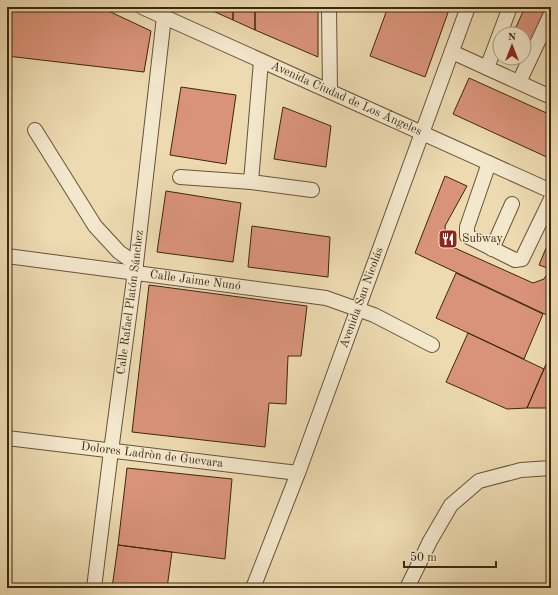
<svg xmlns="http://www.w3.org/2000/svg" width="558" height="595" font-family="'Old Standard TT',serif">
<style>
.building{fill:#d9937a;stroke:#3b280f}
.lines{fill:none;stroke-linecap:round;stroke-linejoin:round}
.minor-casing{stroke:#685438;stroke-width:16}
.minor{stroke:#f3e7cc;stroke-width:14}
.labels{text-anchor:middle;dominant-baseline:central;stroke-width:3;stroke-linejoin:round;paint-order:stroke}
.street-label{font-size:12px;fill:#3b280f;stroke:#f3e7cc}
.poi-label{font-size:12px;fill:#3b280f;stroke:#f3e7cc;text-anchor:start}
</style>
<rect width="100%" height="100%" fill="#eddab1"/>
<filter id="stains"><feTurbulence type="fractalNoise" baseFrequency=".005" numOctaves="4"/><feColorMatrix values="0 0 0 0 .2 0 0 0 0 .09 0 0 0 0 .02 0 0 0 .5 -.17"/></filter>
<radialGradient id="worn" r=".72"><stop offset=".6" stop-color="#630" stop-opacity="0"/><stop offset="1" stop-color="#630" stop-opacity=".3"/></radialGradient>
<!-- building -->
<path class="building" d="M7 7H100L151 31 144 72 7 56Z
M204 7H233V20Z
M233 7H255V30L233 20Z
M255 7H318V57L255 30Z
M388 7H450L425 77 370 56Z
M525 7H547L526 52 524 50V34H513Z
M551 48V60L547 58Z
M469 78 551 115V159L453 114Z
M181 87 236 95 226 164 170 155Z
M283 107 331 126 326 167 274 159Z
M445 176 467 186 445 226 446 244 533 283 544 279 550 269 539 265 551 236V317L415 253Z
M166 191 241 203 233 262 157 252Z
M252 226 330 237 328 277 248 267Z
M456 273 543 314 524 359 436 318Z
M149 285 307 306 301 356H288L286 404 269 403 265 447 132 432Z
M468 333 544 369 527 408 507 409 446 382Z
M551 352V408H527L544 369Z
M127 468 232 479 225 559 118 545Z
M118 545 172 552 167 588H112Z"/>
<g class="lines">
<defs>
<g id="minor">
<path id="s1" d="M142 7 551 191"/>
<path d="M329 7 330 91"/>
<path d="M452 52 551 97"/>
<path d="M487 68 510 7"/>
<path d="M519 82 551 14"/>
<path d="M35 130 95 226 119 252 136 264"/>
<path d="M489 163 467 227V236L515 260 522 259 551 199"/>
<path d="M180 177 251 182 261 61"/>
<path d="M251 182 312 190"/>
<path d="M492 249 512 204"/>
<path id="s2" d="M7 256 326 298 374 315 432 345"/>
<path id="s3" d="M7 438 298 473"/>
<path id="s4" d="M94 588 111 451 136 264 164 17"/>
<path id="s5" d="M253 588 298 473 468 7"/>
<path d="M407 588 430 541 451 505 479 481 521 470 551 468"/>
</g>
</defs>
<!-- minor casing -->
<use href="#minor" class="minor-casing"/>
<!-- minor -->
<use href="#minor" class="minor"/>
</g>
<!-- icons -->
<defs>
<symbol id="restaurant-square" viewBox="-11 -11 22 22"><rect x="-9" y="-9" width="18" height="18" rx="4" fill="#8f2418" stroke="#f3e7cc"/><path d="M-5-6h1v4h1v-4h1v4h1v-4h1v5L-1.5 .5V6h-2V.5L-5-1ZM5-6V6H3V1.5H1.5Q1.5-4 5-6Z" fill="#fff"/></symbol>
</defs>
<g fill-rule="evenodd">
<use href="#restaurant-square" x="437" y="228" width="22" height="22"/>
</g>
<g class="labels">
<!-- street labels -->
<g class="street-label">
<text stroke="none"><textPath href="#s1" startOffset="224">Avenida Ciudad de Los Ángeles</textPath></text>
<text stroke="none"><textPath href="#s2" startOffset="190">Calle Jaime Nunó</textPath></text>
<text stroke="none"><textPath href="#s5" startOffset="310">Avenida San Nicolás</textPath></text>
<text stroke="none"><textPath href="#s4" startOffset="288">Calle Rafael Platón Sánchez</textPath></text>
<text stroke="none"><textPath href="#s3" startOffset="146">Dolores Ladròn de Guevara</textPath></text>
</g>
<!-- poi labels -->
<g class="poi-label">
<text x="462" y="239">Subway</text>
</g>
</g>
<!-- margin -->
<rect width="558" height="595" fill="none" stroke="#eddab1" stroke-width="24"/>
<rect x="8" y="8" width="542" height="579" fill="none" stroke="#3b280f" stroke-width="2"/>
<rect x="12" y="12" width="534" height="571" fill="none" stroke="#3b280f"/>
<!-- north arrow -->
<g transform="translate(512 46)"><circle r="19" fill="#f3e7cc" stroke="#a99b80"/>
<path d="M0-3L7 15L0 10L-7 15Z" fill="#8f2418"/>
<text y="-6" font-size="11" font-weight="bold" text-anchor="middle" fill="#3b280f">N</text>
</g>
<!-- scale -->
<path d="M404 561v6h92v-6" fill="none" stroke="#3b280f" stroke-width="2"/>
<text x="410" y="561" font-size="12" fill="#3b280f" stroke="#f3e7cc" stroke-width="3" paint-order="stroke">50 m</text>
<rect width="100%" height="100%" filter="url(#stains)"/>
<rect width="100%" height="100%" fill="url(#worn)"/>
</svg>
